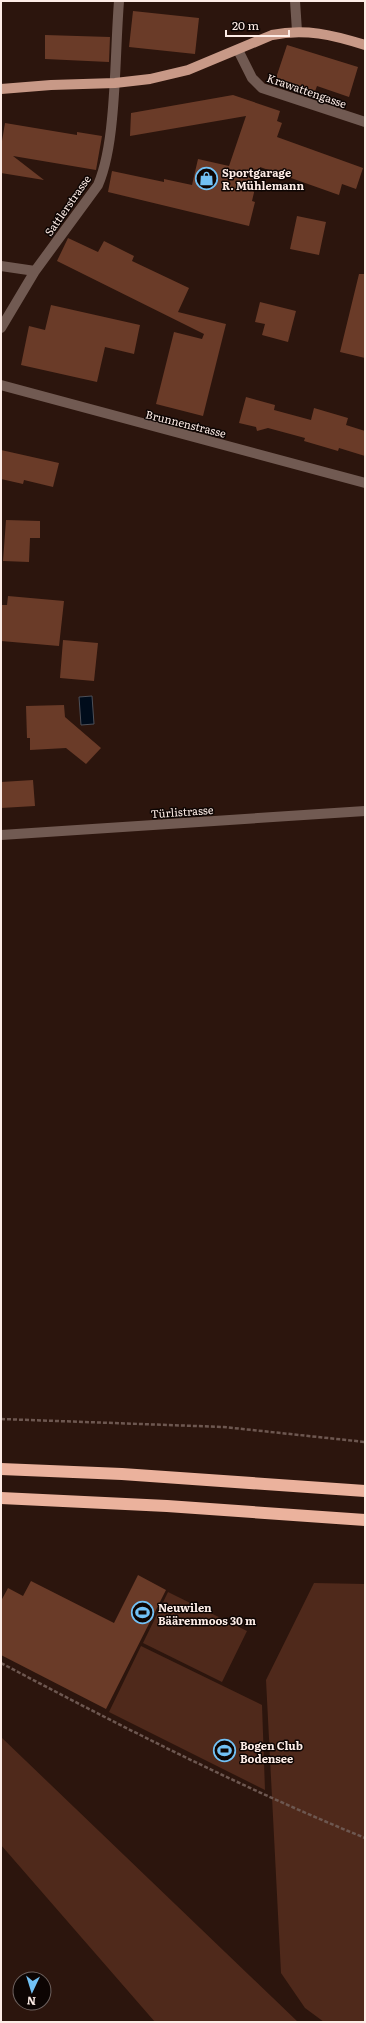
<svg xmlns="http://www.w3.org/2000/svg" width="366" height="2023" font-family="Literata,serif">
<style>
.green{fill:#4f291b}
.water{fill:#000c1b;stroke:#4c4f58}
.building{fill:#6a3b28}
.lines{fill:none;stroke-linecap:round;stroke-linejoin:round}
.path{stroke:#6d5750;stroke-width:2.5;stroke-dasharray:4 2;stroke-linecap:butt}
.minor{stroke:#715a52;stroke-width:10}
.major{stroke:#c89987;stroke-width:10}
.highway{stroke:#ebb29d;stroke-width:12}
.labels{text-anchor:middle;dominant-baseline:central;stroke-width:3;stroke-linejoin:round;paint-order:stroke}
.street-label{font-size:11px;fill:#fdece6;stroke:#0d0503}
.poi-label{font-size:11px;font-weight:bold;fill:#fdece6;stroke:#0d0503;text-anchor:start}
</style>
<rect width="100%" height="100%" fill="#2c150d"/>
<!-- green -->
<path class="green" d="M314 1583 365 1584V2022H324L305 2008 281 1973 266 1680Z
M168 1592 247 1631 222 1682 143 1643Z
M141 1646 262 1705 265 1790 109 1712Z
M1 1737 298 2022H155L1 1845Z"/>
<!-- water -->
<path class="water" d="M92 696 94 724 81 725 79 697Z"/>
<!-- building -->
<path class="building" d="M133 11 199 18 195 54 129 47Z
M45 35 110 37 109 62 45 59Z
M287 45 358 67 349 97 317 86 314 94 275 81Z
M233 95 280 111 277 121 282 123 277 137 363 168 356 189 342 184 339 195 260 167 252 201 255 202 249 226 108 192 112 171 164 182V179L192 185 198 159 229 166 246 116 130 136 131 113Z
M5 123 77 135V132L102 136 96 170 13 156 44 180 1 173V147Z
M297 216 326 222 319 255 290 249Z
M68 238 98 252 104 241 134 256 132 261 189 288 178 312 226 324 203 416 156 404 174 332 202 339 204 334 57 261Z
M359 274H365V358L340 352Z
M260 302 296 311 288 342 262 335 265 324 255 322Z
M51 305 140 325 134 354 105 347 97 382 21 365 29 326 45 330Z
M246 397 275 405 274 410 311 420 314 408 348 418 346 425 365 431V456L339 448 338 451 304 441 305 438 268 428 257 431 256 427 239 423Z
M1 450 59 463 53 487 24 480 23 484 1 479Z
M6 520 40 521V538H30L29 562 3 561Z
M8 596 64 601 59 646 1 641V605H7Z
M63 640 98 643 94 681 60 678Z
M64 705 65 717 101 748 86 764 66 748 30 750V738H27L26 706Z
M33 780 35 806 1 808V782Z
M138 1575 166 1590 106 1709 1 1655V1601L8 1588 23 1596 31 1581 114 1623Z"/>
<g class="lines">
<!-- path -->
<path class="path" d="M1 1419 224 1427 365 1442
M1 1663C120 1726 240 1787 365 1838"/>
<!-- minor -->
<path class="minor" d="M295 1 297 31
M238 50 252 78 262 88 365 122
M1 266 35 271
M1 328 35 271 98 185C107 164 110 141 112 119 116 79 116 40 119 1
M1 385 365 483
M1 835 365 811"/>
<!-- major -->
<path class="major" d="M1 89 51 85 115 83 150 79 188 70 272 35C305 28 333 35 365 45"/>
<!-- highway -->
<path class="highway" d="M1 1469 122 1474 365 1491
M1 1498 167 1506 365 1520"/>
</g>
<!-- icons -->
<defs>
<symbol id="shop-ring" viewBox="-11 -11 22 22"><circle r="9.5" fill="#0d0503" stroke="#72c1f5" stroke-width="1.5"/><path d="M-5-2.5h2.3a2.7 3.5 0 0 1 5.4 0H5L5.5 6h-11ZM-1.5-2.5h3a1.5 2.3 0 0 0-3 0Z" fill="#72c1f5"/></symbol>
<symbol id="stadium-ring" viewBox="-11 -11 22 22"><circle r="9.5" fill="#0d0503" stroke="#72c1f5" stroke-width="1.5"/><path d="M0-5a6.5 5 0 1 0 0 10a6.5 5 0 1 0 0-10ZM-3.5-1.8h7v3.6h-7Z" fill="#72c1f5"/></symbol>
</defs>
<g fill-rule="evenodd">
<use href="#shop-ring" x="194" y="166" width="25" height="25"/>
<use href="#stadium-ring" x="130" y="1600" width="25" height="25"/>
<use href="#stadium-ring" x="212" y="1738" width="25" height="25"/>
</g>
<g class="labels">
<!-- street labels -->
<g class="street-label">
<text transform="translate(307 90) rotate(19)">Krawattengasse</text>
<text transform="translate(67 205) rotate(-55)">Sattlerstrasse</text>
<text transform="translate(186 423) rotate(14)">Brunnenstrasse</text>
<text transform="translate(182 811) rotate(-4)">Türlistrasse</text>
</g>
<!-- poi labels -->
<g class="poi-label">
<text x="222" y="172">Sportgarage<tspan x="222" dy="13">R. Mühlemann</tspan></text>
<text x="158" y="1607">Neuwilen<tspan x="158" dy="13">Bäärenmoos 30 m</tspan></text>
<text x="240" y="1745">Bogen Club<tspan x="240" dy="13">Bodensee</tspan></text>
</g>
</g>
<!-- border -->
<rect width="366" height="2023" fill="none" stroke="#fdece6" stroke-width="4"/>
<!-- north arrow -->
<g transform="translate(32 1991) rotate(184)"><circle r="19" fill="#0d0503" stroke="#6d615e"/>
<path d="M0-3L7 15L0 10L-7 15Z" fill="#72c1f5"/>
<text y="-6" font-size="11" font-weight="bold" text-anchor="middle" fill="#fdece6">N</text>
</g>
<!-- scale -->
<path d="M226 30v6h63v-6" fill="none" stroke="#fdece6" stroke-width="2"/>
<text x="232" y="30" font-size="12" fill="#fdece6" stroke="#0d0503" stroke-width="3" paint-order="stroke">20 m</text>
</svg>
